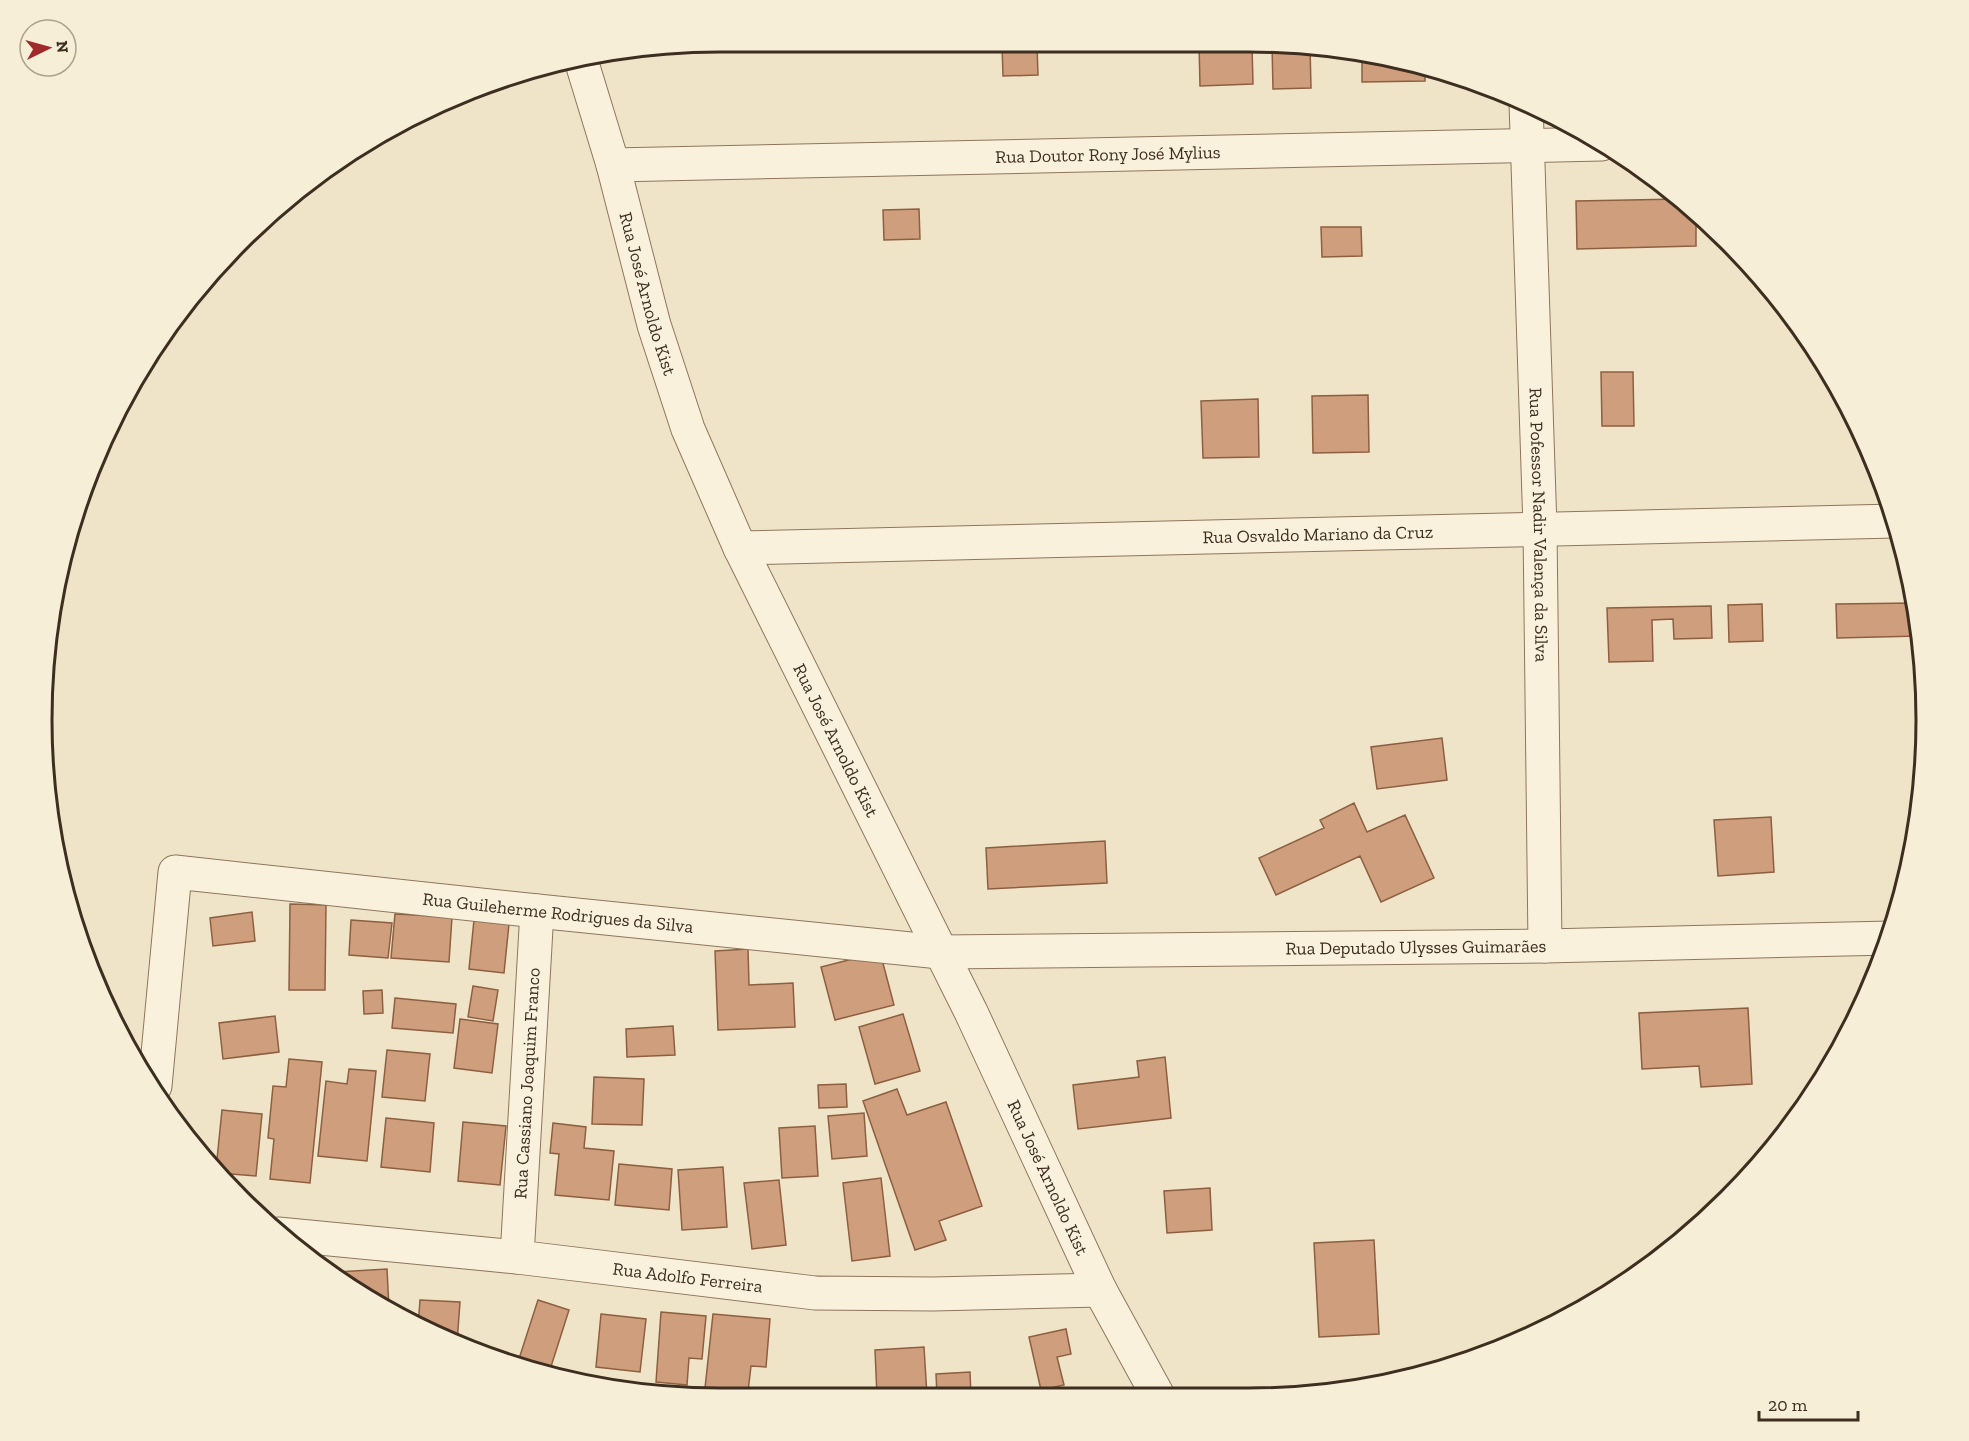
<svg xmlns="http://www.w3.org/2000/svg" width="1969" height="1441" font-family="'Zilla Slab',serif">
<style>
.building{fill:#cf9f7d;stroke:#8d5f41;stroke-width:1.5}
.lines{fill:none;stroke-linecap:round;stroke-linejoin:round}
.minor-casing{stroke:#8d765c;stroke-width:35}
.minor{stroke:#faf1dc;stroke-width:33}
.labels{text-anchor:middle;dominant-baseline:central;stroke-width:6;stroke-linejoin:round;paint-order:stroke}
.street-label{font-size:18px;fill:#3d2e20;stroke:#f7eed8}
.rim{fill:none;stroke:#3d2e20;stroke-width:3}
</style>
<rect width="100%" height="100%" fill="#f0e4c8"/>
<!-- building -->
<path class="building" d="M1199 43H1225V46H1252L1253 84 1200 86Z
M1037 44 1038 75 1003 76 1002 45Z
M1272 45 1310 46 1311 88 1273 89Z
M1362 55 1425 65V81L1362 82Z
M1681 199 1696 210V246L1577 249 1576 201Z
M919 209 920 239 884 240 883 210Z
M1321 227H1361L1362 256 1322 257Z
M1601 372H1633L1634 426H1602Z
M1368 395 1369 452 1313 453 1312 396Z
M1258 399 1259 457 1203 458 1201 401Z
M1913 603 1919 636 1837 638 1836 604Z
M1762 604 1763 641 1729 642 1728 605Z
M1711 606 1712 638 1674 639 1673 619 1652 620 1653 661 1609 662 1607 608Z
M1442 738 1447 780 1377 789 1371 747Z
M1354 803 1367 832 1405 815 1434 878 1381 902 1360 856 1276 895 1259 858 1324 828 1320 820Z
M1771 817 1774 872 1718 876 1714 820Z
M1105 841 1107 883 988 889 986 848Z
M290 904 326 905 325 990H289Z
M475 910 510 914 504 973 469 969Z
M252 912 255 941 213 946 210 918Z
M395 914 452 917 449 962 391 958Z
M351 920 392 923 388 958 349 955Z
M748 949 749 985 793 983 795 1027 718 1030 715 951Z
M880 952 894 1005 835 1020 821 967Z
M473 986 498 990 493 1021 468 1017Z
M382 990 383 1013 364 1014 363 991Z
M395 998 456 1004 453 1033 392 1028Z
M1748 1008 1752 1084 1701 1087 1699 1066 1642 1069 1639 1013Z
M903 1014 920 1071 875 1084 859 1027Z
M275 1016 279 1052 223 1059 219 1023Z
M460 1019 498 1024 492 1073 454 1068Z
M673 1026 675 1055 627 1057 626 1029Z
M387 1050 430 1054 425 1101 382 1097Z
M1165 1057 1171 1118 1078 1129 1073 1085 1139 1077 1137 1061Z
M289 1059 322 1062 310 1183 270 1179 274 1139 268 1138 273 1086 286 1087Z
M349 1069 376 1071 367 1161 318 1156 326 1081 347 1084Z
M594 1077 644 1079 642 1125 592 1124Z
M846 1084 847 1107 819 1108 818 1085Z
M897 1089 907 1115 946 1102 982 1206 939 1221 946 1240 915 1250 863 1101Z
M222 1110 262 1114 256 1176 219 1173 216 1169Z
M864 1113 867 1156 832 1159 828 1116Z
M386 1118 434 1123 430 1172 381 1167Z
M463 1122 506 1126 500 1185 458 1181Z
M553 1123 586 1127 584 1148 614 1151 609 1200 555 1195 559 1154 550 1153Z
M815 1126 818 1176 782 1178 779 1128Z
M619 1164 672 1169 669 1210 615 1205Z
M723 1167 727 1227 682 1230 678 1170Z
M881 1178 890 1256 852 1261 843 1183Z
M779 1180 786 1245 752 1249 744 1183Z
M1210 1188 1212 1230 1167 1233 1164 1191Z
M1374 1240 1379 1334 1319 1337 1314 1243Z
M387 1269 389 1308 337 1274V1272Z
M420 1300 460 1302 457 1343 418 1327Z
M538 1300 569 1310 548 1376 517 1365Z
M661 1312 706 1316 702 1359 689 1358 687 1385 656 1382Z
M601 1314 646 1319 640 1372 596 1367Z
M713 1314 770 1319 766 1367 751 1366 748 1392 705 1388Z
M1066 1329 1071 1354 1057 1357 1064 1385 1041 1390 1029 1337Z
M924 1347 927 1396H877L875 1350Z
M970 1372 971 1396H937L936 1374Z"/>
<g class="lines">
<defs>
<g id="minor">
<path id="s1" d="M581 60 613 165 654 325 688 429 740 548 971 1012 1100 1290 1157 1394"/>
<path id="s2" d="M1526 103 1540 528 1545 946"/>
<path id="s3" d="M613 165 1602 144"/>
<path id="s4" d="M740 548 1895 521"/>
<path id="s5" d="M155 1086 175 872 537 911 940 952 1545 946 1891 938"/>
<path id="s6" d="M278 1234 517 1257 815 1293 933 1294 1100 1290"/>
<path id="s7" d="M517 1257 537 911"/>
</g>
</defs>
<!-- minor casing -->
<use href="#minor" class="minor-casing"/>
<!-- minor -->
<use href="#minor" class="minor"/>
</g>
<g class="labels">
<!-- street labels -->
<g class="street-label">
<text stroke="none"><textPath href="#s3" startOffset="495">Rua Doutor Rony José Mylius</textPath></text>
<text stroke="none"><textPath href="#s1" startOffset="243">Rua José Arnoldo Kist</textPath></text>
<text stroke="none"><textPath href="#s2" startOffset="422">Rua Pofessor Nadir Valença da Silva</textPath></text>
<text stroke="none"><textPath href="#s4" startOffset="578">Rua Osvaldo Mariano da Cruz</textPath></text>
<text stroke="none"><textPath href="#s1" startOffset="729">Rua José Arnoldo Kist</textPath></text>
<text stroke="none"><textPath href="#s5" startOffset="600">Rua Guileherme Rodrigues da Silva</textPath></text>
<text stroke="none"><textPath href="#s5" startOffset="1460">Rua Deputado Ulysses Guimarães</textPath></text>
<text stroke="none"><textPath href="#s7" startOffset="174">Rua Cassiano Joaquim Franco</textPath></text>
<text stroke="none"><textPath href="#s1" startOffset="1215">Rua José Arnoldo Kist</textPath></text>
<text stroke="none"><textPath href="#s6" startOffset="412">Rua Adolfo Ferreira</textPath></text>
</g>
</g>
<!-- crop -->
<path d="M0 0H1969V1441H0ZM720 52H1248A668 668 0 0 1 1916 720V720A668 668 0 0 1 1248 1388H720A668 668 0 0 1 52 720V720A668 668 0 0 1 720 52Z" fill="#f7eed8" fill-rule="evenodd"/>
<path class="rim" d="M720 52H1248A668 668 0 0 1 1916 720V720A668 668 0 0 1 1248 1388H720A668 668 0 0 1 52 720V720A668 668 0 0 1 720 52Z"/>
<!-- north arrow -->
<g transform="translate(48 48) rotate(85)"><circle r="28" fill="#f7eed8" stroke="#ada18e" stroke-width="1.5"/>
<path d="M0-4.5L10 22L0 15L-10 22Z" fill="#9e2a2b"/>
<text y="-9" font-size="16" font-weight="bold" text-anchor="middle" fill="#3d2e20">N</text>
</g>
<!-- scale -->
<path d="M1759 1411v9h99v-9" fill="none" stroke="#3d2e20" stroke-width="3"/>
<text x="1768" y="1411" font-size="18" fill="#3d2e20" stroke="#f7eed8" stroke-width="4.5" paint-order="stroke">20 m</text>
</svg>
